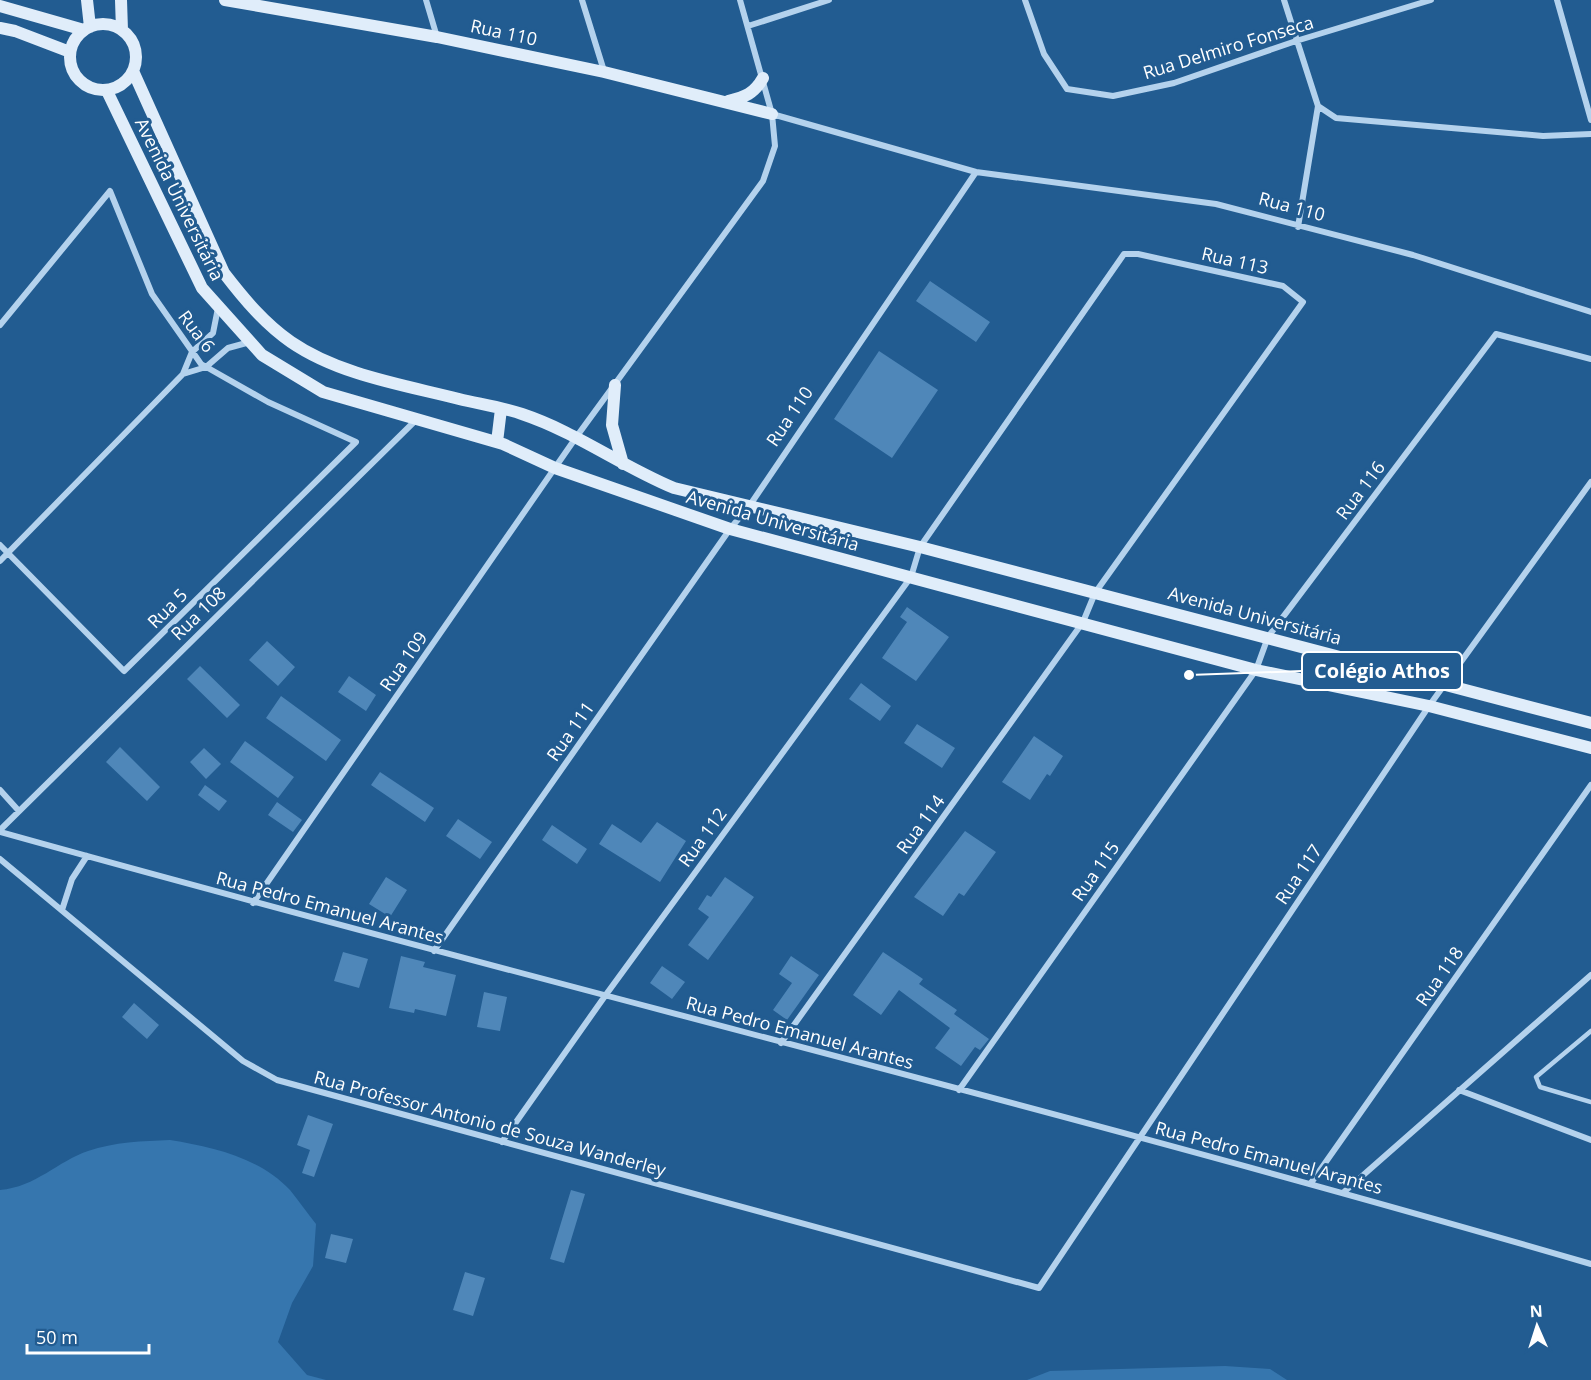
<svg xmlns="http://www.w3.org/2000/svg" width="1591" height="1380" font-family="'Open Sans',sans-serif">
<style>
.green{fill:#3676ae}
.building{fill:#4f87b9}
.lines{fill:none;stroke-linecap:round;stroke-linejoin:round}
.lane{stroke:#b4d2ed;stroke-width:4.5}
.street{stroke:#b4d2ed;stroke-width:6}
.secondary{stroke:#e0edfa;stroke-width:12}
.labels{text-anchor:middle;dominant-baseline:central;stroke-width:6;stroke-linejoin:round;paint-order:stroke}
.street-label{font-size:18px;fill:#fff;stroke:#225c91}
.leader{fill:none;stroke:#fff;stroke-width:2}
.callout-dot{fill:#fff;stroke:#225c91;stroke-width:2}
.callout{fill:#225c91;stroke:#fff;stroke-width:2}
.callout-label{font-size:20px;text-anchor:middle;font-weight:bold;fill:#fff}
</style>
<rect width="100%" height="100%" fill="#225c91"/>
<!-- green -->
<path class="green" d="M170 1140C212 1147 259 1157 290 1190 299 1201 307 1213 316 1224L313 1266 292 1303 278 1342 307 1375 326 1380H0V1190C36 1187 58 1161 88 1151 114 1142 143 1141 170 1140Z
M1225 1366 1270 1369 1287 1380H1027L1050 1371Z"/>
<!-- building -->
<path class="building" d="M930 281 990 322 976 342 916 301Z
M879 351 938 390 892 458 834 419Z
M907 607 949 637 916 681 882 658 907 622 900 617Z
M267 641 295 667 278 686 249 660Z
M200 666 240 705 227 718 187 679Z
M349 676 376 695 366 711 338 692Z
M861 683 891 706 880 721 849 699Z
M281 696 341 740 326 761 266 718Z
M917 724 955 748 942 768 904 743Z
M1034 736 1063 756 1050 776 1047 774 1030 800 1002 782Z
M245 741 294 777 278 798 230 762Z
M120 747 160 787 147 801 106 762Z
M204 748 221 764 206 779 190 762Z
M380 772 434 808 425 822 371 785Z
M205 785 227 801 219 811 198 795Z
M277 802 302 820 293 832 268 815Z
M458 819 492 842 480 859 446 836Z
M657 822 686 841 660 882 599 844 612 824 641 843Z
M552 825 587 849 577 864 542 840Z
M965 831 996 852 964 896 959 893 943 916 914 897Z
M386 877 407 890 390 917 369 904Z
M725 877 754 897 708 960 688 945 709 917 698 909 707 895 711 897Z
M343 952 368 959 359 988 334 981Z
M883 952 923 979 919 984 957 1010 954 1014 989 1039 980 1050 975 1047 961 1066 935 1048 950 1028 899 990 881 1015 853 995Z
M401 956 425 962 423 967 456 975 446 1016 415 1009 414 1013 389 1008Z
M791 956 819 975 787 1020 773 1010 792 983 779 974Z
M662 966 685 982 672 999 650 983Z
M484 992 507 997 500 1031 477 1027Z
M134 1003 159 1025 147 1039 122 1017Z
M308 1115 333 1124 314 1177 302 1173 310 1150 297 1145Z
M571 1190 585 1194 564 1263 550 1259Z
M331 1234 353 1239 346 1263 325 1258Z
M465 1272 485 1278 473 1316 453 1310Z"/>
<g class="lines">
<!-- lane -->
<path class="lane" d="M1591 1031 1536 1077 1540 1087 1591 1102"/>
<!-- street -->
<path class="street" d="M426 0 437 37
M582 0 604 71
M1025 0 1044 54 1067 89 1113 96 1174 83 1296 41 1431 0
M1284 0 1318 106 1298 227
M1557 0 1591 120
M748 26 829 0
M1318 106 1336 118 1543 136 1591 134
M772 114 976 172 1216 204 1413 255 1591 312
M0 325 110 191 152 294 201 364 268 402 356 442 124 671 0 545
M183 374 206 367 228 348 250 342
M0 561 183 374 192 352 213 333 218 308
M0 790 18 810
M0 830 418 418
M0 832C529 980 1064 1110 1591 1264
M0 859 243 1061 277 1080 1039 1288 1429 706 1591 482
M253 903 577 436 763 181 775 146 772 114 740 0
M62 910 72 879 87 856
M434 951 730 529 750 505 976 172
M959 1090 1256 670 1268 637 1496 334 1591 359
M1459 1090 1591 1140
M502 1142 605 996 911 577 920 547 1124 254H1138L1283 286 1303 302 1095 593 1083 622 781 1043
M1311 1183 1591 785
M1344 1192 1591 975"/>
<!-- secondary -->
<path class="secondary" d="M87 0 90 27
M121 0 122 30
M225 0 437 37 604 72 772 114
M0 6 84 30
M70 57a33 33 0 1 1 66 0a33 33 0 1 1-66 0Z
M0 28 15 31 70 52
M133 71 224 273C244 299 264 323 291 342 339 375 404 385 459 399 480 404 502 407 522 414 576 432 621 466 674 488L920 547 1591 723
M107 91 202 288 262 355 323 392 503 444 555 468 730 529 1256 670 1429 706 1591 748
M728 101C745 97 754 94 763 78
M615 385 612 425 623 464
M497 442 501 409"/>
</g>
<g class="labels">
<!-- street labels -->
<g class="street-label">
<text transform="translate(504 32) rotate(12)">Rua 110</text>
<text transform="translate(1228 47) rotate(-17)">Rua Delmiro Fonseca</text>
<text transform="translate(180 199) rotate(64)">Avenida Universitária</text>
<text transform="translate(1292 206) rotate(15)">Rua 110</text>
<text transform="translate(1235 260) rotate(13)">Rua 113</text>
<text transform="translate(197 331) rotate(53)">Rua 6</text>
<text transform="translate(789 416) rotate(-56)">Rua 110</text>
<text transform="translate(1360 490) rotate(-53)">Rua 116</text>
<text transform="translate(773 520) rotate(16)">Avenida Universitária</text>
<text transform="translate(167 608) rotate(-45)">Rua 5</text>
<text transform="translate(198 613) rotate(-44)">Rua 108</text>
<text transform="translate(1255 615) rotate(15)">Avenida Universitária</text>
<text transform="translate(403 661) rotate(-55)">Rua 109</text>
<text transform="translate(570 731) rotate(-55)">Rua 111</text>
<text transform="translate(920 824) rotate(-54)">Rua 114</text>
<text transform="translate(702 837) rotate(-54)">Rua 112</text>
<text transform="translate(1095 871) rotate(-55)">Rua 115</text>
<text transform="translate(1298 874) rotate(-56)">Rua 117</text>
<text transform="translate(330 907) rotate(15)">Rua Pedro Emanuel Arantes</text>
<text transform="translate(1439 976) rotate(-55)">Rua 118</text>
<text transform="translate(800 1032) rotate(15)">Rua Pedro Emanuel Arantes</text>
<text transform="translate(490 1123) rotate(15)">Rua Professor Antonio de Souza Wanderley</text>
<text transform="translate(1269 1157) rotate(15)">Rua Pedro Emanuel Arantes</text>
</g>
</g>
<!-- callouts -->
<path class="leader" d="M1189 675L1302 671"/>
<circle class="callout-dot" cx="1189" cy="675" r="6"/>
<rect class="callout" x="1302" y="652" width="160" height="38" rx="6"/>
<g class="callout-label">
<text x="1382" y="678">Colégio Athos</text>
</g>
<!-- north arrow -->
<g transform="translate(1537 1326) rotate(357)" stroke="#225c91" stroke-width="4.5" paint-order="stroke">
<path d="M0-4.5L10 22L0 15L-10 22Z" fill="#ffffff"/>
<text y="-9" font-size="16" font-weight="bold" text-anchor="middle" fill="#ffffff">N</text>
</g>
<!-- scale -->
<path d="M27 1344v9h122v-9" fill="none" stroke="#ffffff" stroke-width="3"/>
<text x="36" y="1344" font-size="18" fill="#ffffff" stroke="#225c91" stroke-width="4.5" paint-order="stroke">50 m</text>
</svg>
